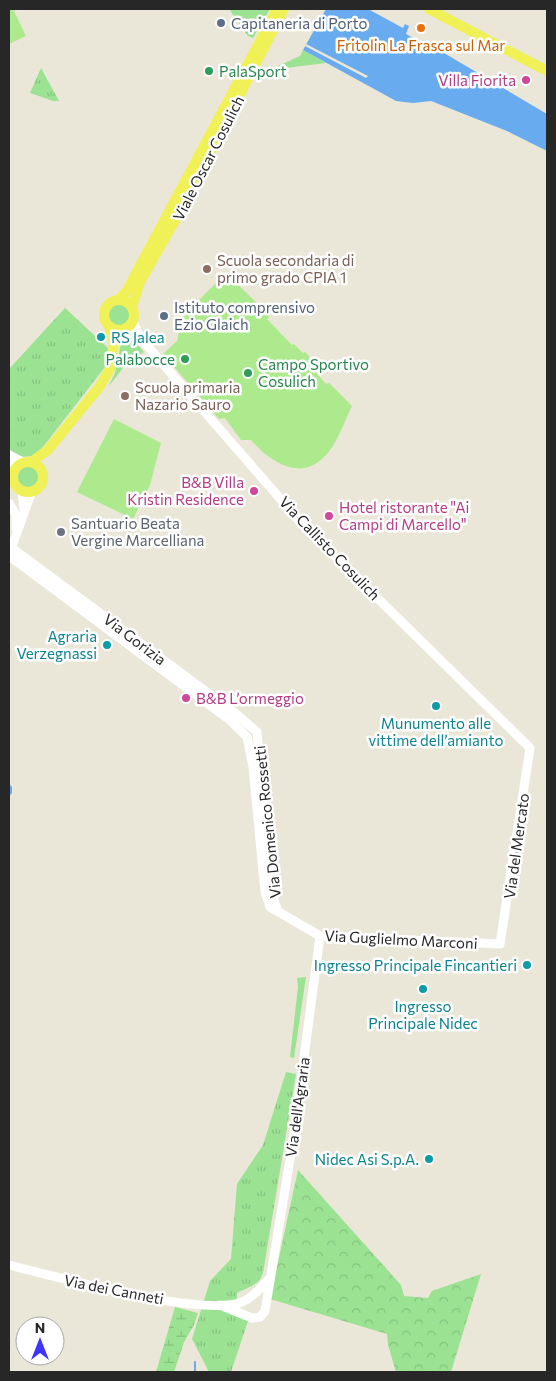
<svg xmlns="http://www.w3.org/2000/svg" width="556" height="1381" font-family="Commissioner,sans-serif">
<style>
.grass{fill:#9be293}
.forest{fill:url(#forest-crowns)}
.wetland{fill:url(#wetland-marsh)}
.park{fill:url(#park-tufts)}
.pitch{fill:#adea8e}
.water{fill:#68abef}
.pier{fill:#eae7d8}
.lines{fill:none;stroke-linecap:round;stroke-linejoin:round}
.stream{stroke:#68abef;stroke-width:2}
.canal{stroke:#68abef;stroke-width:6}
.tertiary{stroke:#fff;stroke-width:9}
.primary{stroke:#f0f156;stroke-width:10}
.rail-casing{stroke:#9e9bb2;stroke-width:4}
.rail{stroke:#fff;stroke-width:2;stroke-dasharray:5.5;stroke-linecap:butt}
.service-dot{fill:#5c6f8a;stroke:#fff;stroke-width:2}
.food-dot{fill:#e8710a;stroke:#fff;stroke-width:2}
.leisure-dot{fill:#2e9e5b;stroke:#fff;stroke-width:2}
.hotel-dot{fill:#d1479c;stroke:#fff;stroke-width:2}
.education-dot{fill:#8d6e63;stroke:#fff;stroke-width:2}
.culture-dot{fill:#0f9aa8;stroke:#fff;stroke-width:2}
.worship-dot{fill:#6b7280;stroke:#fff;stroke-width:2}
.labels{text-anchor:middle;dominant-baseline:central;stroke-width:5;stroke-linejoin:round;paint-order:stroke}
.service-label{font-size:15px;fill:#4e5e75;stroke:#fff;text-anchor:start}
.food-label{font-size:15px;fill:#c56008;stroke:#fff}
.leisure-label{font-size:15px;fill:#27864d;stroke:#fff;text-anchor:start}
.hotel-label{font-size:15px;fill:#b23c85;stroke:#fff;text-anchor:end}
.street-label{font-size:15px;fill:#272727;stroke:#fff}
.education-label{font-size:15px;fill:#785e54;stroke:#fff;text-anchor:start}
.culture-label{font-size:15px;fill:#0d838f;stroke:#fff;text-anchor:end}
.worship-label{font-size:15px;fill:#5b616d;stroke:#fff;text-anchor:start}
</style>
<defs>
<pattern id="forest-crowns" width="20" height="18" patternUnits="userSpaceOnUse" patternTransform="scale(1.25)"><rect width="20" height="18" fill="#9be293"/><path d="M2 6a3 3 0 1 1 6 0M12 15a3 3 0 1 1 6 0" fill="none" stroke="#86c27f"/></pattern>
<pattern id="wetland-marsh" width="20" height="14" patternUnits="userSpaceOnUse" patternTransform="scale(1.25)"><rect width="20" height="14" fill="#9be293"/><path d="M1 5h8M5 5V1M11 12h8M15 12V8" fill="none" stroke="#86c27f"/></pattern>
<pattern id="park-tufts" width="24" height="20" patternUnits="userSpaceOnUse" patternTransform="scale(1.25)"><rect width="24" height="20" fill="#9be293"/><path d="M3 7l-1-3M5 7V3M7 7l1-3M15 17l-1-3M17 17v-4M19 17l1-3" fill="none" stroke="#86c27f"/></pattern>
</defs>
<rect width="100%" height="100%" fill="#eae7d8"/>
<!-- grass -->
<path class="grass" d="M303 50 326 63 269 70 300 56Z
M107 315a12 12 0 1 1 24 0a12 12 0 1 1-24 0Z
M131 337 144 352 126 364 109 386 115 373 121 343 124 339Z
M15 476a12 12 0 1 1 24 0a12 12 0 1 1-24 0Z
M306 977 294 1058 290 1057 298 987 297 978Z"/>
<!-- forest -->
<path class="forest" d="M298 1170 401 1285 404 1296 428 1298 432 1291 481 1274 451 1372H396L388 1345 387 1334 270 1299Z"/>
<!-- wetland -->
<path class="wetland" d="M175 1307 198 1313 194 1325 184 1342 174 1372H156Z"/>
<!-- park -->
<path class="park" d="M229 9H270L253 38 248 36Z
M41 68 59 101H53L30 93Z
M65 308 108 348 105 367 43 447 32 456 21 457 9 449V369Z
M286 1072 296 1074 263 1273C260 1285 248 1287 237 1293V1313L248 1321 231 1372H209L192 1339 210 1281 231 1259 237 1184 263 1145Z"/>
<!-- pitch -->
<path class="pitch" d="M9 9H13L26 36 9 44Z
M226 273 270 316 267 319 292 345 294 344 303 353 305 352 310 357 308 360 311 364 310 365 326 384 329 383 352 406C344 422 337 445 324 457 299 482 269 461 251 440H241L225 418 219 419 163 354 177 341 181 323 188 311Z
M114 419 161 443 150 485 133 519 77 492Z"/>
<!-- water -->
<path class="water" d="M326 9H368L403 28 405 24 409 26 406 34 421 42 422 40 547 114V151L507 131 431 101 413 103 396 101 303 50Z"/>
<!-- pier -->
<path class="pier" d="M306 44 368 76 366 78 305 46Z"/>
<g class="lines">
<!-- stream -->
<path class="stream" d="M195 1372V1362"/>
<!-- canal -->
<path class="canal" d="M9 788V792"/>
<!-- tertiary -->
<path class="tertiary" d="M133 321 140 338
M9 455 23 462
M9 461 13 472
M22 491 24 510
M9 503 16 515V529
M12 548 234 712 257 732 272 895 277 909
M10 552 32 491
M9 556 231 721 247 737 253 767 265 892 270 907 320 936 500 944 530 748 304 526 150 349 140 338 126 328
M9 1265C54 1276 204 1318 242 1302 254 1297 261 1287 270 1278
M220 1305 252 1318 260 1317 265 1311 293 1141 320 936"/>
<!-- primary -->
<path class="primary" d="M429 9 547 71
M104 315a15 15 0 1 1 30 0a15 15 0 1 1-30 0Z
M118 300 126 292 277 9
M132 307 140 282 177 217 284 9
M13 477a15 15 0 1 1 30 0a15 15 0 1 1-30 0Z
M31 462 48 450 100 386 111 367 114 344 109 326"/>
<defs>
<path id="rail" d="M515 862 520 843"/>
</defs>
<!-- rail casing -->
<use href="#rail" class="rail-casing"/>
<!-- rail -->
<use href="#rail" class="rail"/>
</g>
<!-- markers -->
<g class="service-dot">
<circle cx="221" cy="23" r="5"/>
<circle cx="164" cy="316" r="5"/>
</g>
<circle class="food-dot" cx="421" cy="28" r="5"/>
<g class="leisure-dot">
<circle cx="209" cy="71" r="5"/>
<circle cx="185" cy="359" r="5"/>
<circle cx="248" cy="373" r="5"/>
</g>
<g class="hotel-dot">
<circle cx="526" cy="80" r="5"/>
<circle cx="254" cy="491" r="5"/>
<circle cx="329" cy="516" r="5"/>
<circle cx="186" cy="698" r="5"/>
</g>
<g class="education-dot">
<circle cx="207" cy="269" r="5"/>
<circle cx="125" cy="396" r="5"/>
</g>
<g class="culture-dot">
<circle cx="101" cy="337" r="5"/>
<circle cx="107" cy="645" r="5"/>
<circle cx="436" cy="706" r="5"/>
<circle cx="527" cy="965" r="5"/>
<circle cx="423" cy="989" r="5"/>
<circle cx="429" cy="1159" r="5"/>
</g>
<circle class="worship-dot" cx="61" cy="532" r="5"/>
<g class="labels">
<!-- service labels -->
<g class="service-label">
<text x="231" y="23">Capitaneria di Porto</text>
<text x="174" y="307">Istituto comprensivo<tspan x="174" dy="17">Ezio Glaich</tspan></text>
</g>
<!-- food labels -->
<g class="food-label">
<text x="421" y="45">Fritolin La Frasca sul Mar</text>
</g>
<!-- leisure labels -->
<g class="leisure-label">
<text x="219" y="71">PalaSport</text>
<text x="175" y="359" text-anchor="end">Palabocce</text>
<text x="258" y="364">Campo Sportivo<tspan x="258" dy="17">Cosulich</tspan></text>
</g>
<!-- hotel labels -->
<g class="hotel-label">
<text x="516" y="80">Villa Fiorita</text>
<text x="244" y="482">B&amp;B Villa<tspan x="244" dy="17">Kristin Residence</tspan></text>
<text x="339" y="507" text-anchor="start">Hotel ristorante "Ai<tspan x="339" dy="17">Campi di Marcello"</tspan></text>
<text x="196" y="698" text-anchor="start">B&amp;B L’ormeggio</text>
</g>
<!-- street labels -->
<g class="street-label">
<text transform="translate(208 158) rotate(-63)">Viale Oscar Cosulich</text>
<text transform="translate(330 548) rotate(46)">Via Callisto Cosulich</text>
<text transform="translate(135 639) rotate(37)">Via Gorizia</text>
<text transform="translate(267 822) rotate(-96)">Via Domenico Rossetti</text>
<text transform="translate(516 846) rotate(-82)">Via del Mercato</text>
<text transform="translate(401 939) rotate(3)">Via Guglielmo Marconi</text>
<text transform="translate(297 1107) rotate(-82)">Via dell'Agraria</text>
<text transform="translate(114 1289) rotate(11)">Via dei Canneti</text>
</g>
<!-- education labels -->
<g class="education-label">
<text x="217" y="260">Scuola secondaria di<tspan x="217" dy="17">primo grado CPIA 1</tspan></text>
<text x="135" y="387">Scuola primaria<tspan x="135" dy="17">Nazario Sauro</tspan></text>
</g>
<!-- culture labels -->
<g class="culture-label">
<text x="111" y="337" text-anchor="start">RS Jalea</text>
<text x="97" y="636">Agraria<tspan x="97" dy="17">Verzegnassi</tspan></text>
<text x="436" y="723" text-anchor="middle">Munumento alle<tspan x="436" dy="17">vittime dell’amianto</tspan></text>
<text x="517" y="965">Ingresso Principale Fincantieri</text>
<text x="423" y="1006" text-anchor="middle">Ingresso<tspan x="423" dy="17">Principale Nidec</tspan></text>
<text x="419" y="1159">Nidec Asi S.p.A.</text>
</g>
<!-- worship labels -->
<g class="worship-label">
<text x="71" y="523">Santuario Beata<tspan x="71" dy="17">Vergine Marcelliana</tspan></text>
</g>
</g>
<!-- border -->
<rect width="556" height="1381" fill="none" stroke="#272727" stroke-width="20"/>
<!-- north arrow -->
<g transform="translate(40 1341)"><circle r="24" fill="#ffffff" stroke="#a9a9a9"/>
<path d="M0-4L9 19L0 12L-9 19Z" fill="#3f34fb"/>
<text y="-8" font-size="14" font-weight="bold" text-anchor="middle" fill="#272727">N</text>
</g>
</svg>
